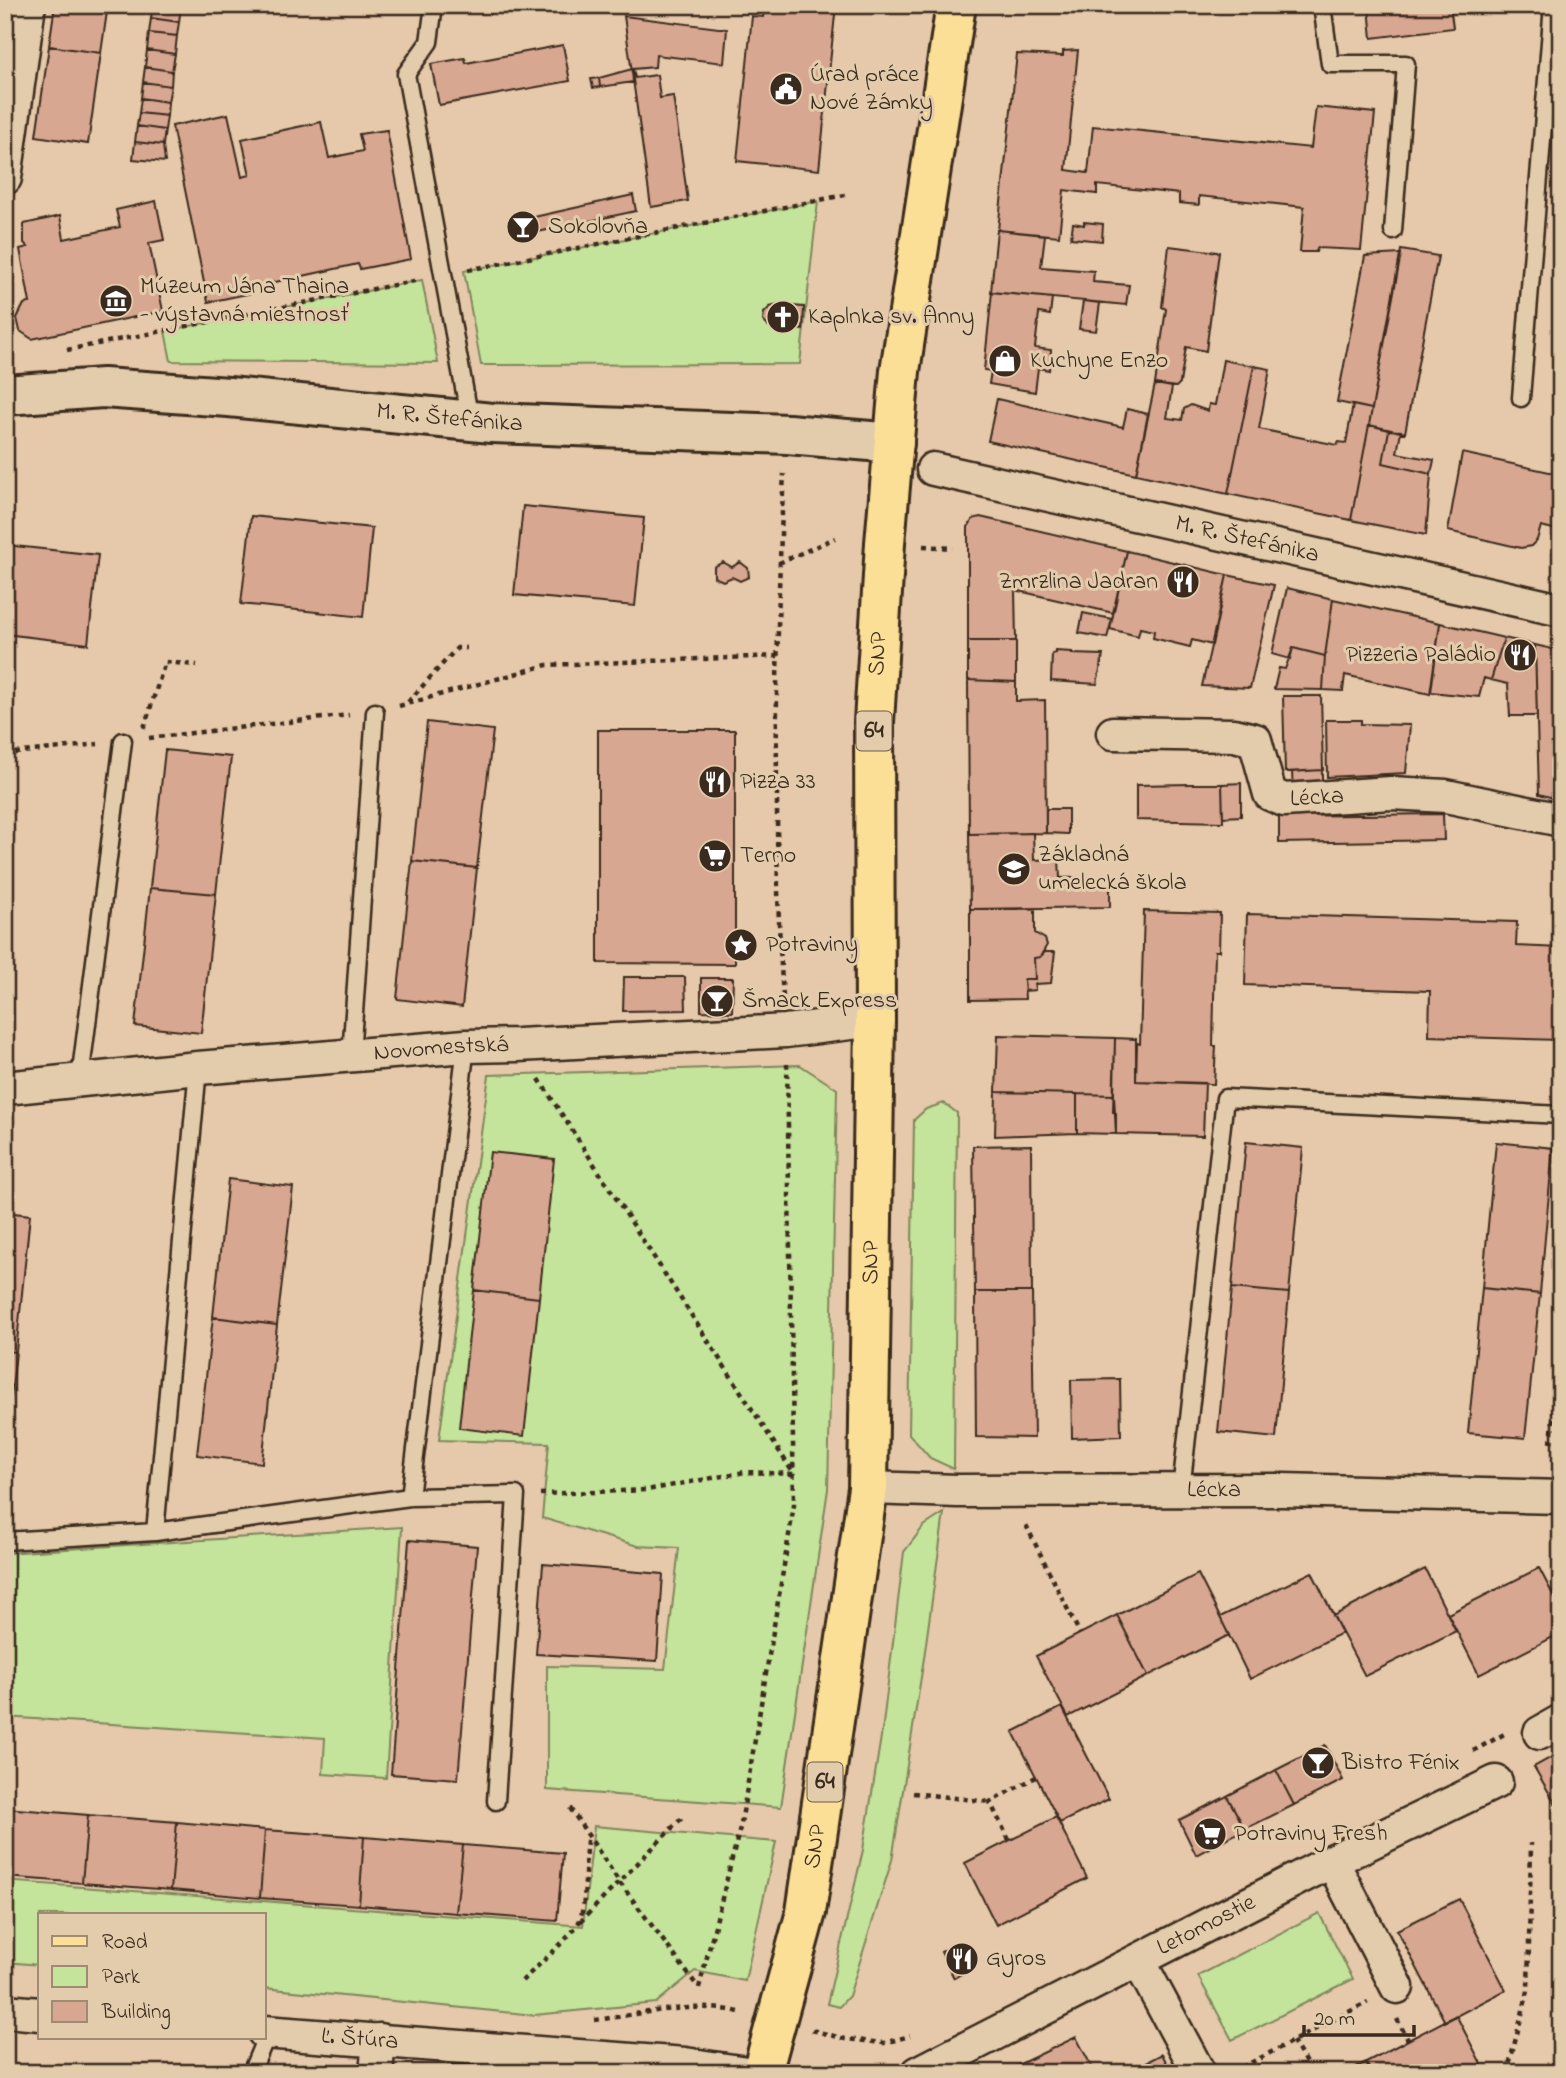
<svg xmlns="http://www.w3.org/2000/svg" width="1566" height="2078" font-family="'Indie Flower',sans-serif">
<style>
.green{fill:#c4e39b;stroke:#80865c;stroke-width:2}
.building{fill:#d8a791;stroke:#3b2a1e;stroke-width:2}
.lines{fill:none;stroke-linecap:round;stroke-linejoin:round}
.lane-casing{stroke:#3b2a1e;stroke-width:21}
.street-casing{stroke:#3b2a1e;stroke-width:37}
.secondary-casing{stroke:#3b2a1e;stroke-width:44}
.primary-casing{stroke:#3b2a1e;stroke-width:44}
.path{stroke:#3b2a1e;stroke-width:4.5;stroke-dasharray:5 5;stroke-linecap:butt}
.lane{stroke:#e2ccac;stroke-width:16}
.street{stroke:#e2ccac;stroke-width:32}
.secondary{stroke:#e2ccac;stroke-width:38}
.primary{stroke:#fbdf96;stroke-width:38}
.labels{text-anchor:middle;dominant-baseline:central;stroke-width:6;stroke-linejoin:round;paint-order:stroke}
.shield{fill:#e2ccac;stroke:#6d5b49;stroke-width:2}
.shield-label{font-size:23px;font-weight:bold;fill:#3b2a1e}
.poi-label{font-size:24px;fill:#3b2a1e;stroke:#e2ccac;text-anchor:start}
.street-label{font-size:24px;fill:#3b2a1e;stroke:#e2ccac}
</style>
<rect width="100%" height="100%" fill="#e5c9aa"/>
<filter id="ink" filterUnits="userSpaceOnUse"><feTurbulence type="fractalNoise" baseFrequency=".0143" numOctaves="2"/><feDisplacementMap in="SourceGraphic" scale="14" xChannelSelector="R" yChannelSelector="G"/><feConvolveMatrix kernelMatrix="1 2 1 2 8 2 1 2 1" color-interpolation-filters="sRGB"/></filter>
<g filter="url(#ink)">
<!-- green -->
<path class="green" d="M818 201 800 364 481 365 464 271Z
M422 280 438 363 171 361 165 331Z
M800 1065 837 1089 828 1489 781 1807 547 1790V1666L665 1669 679 1548 638 1546 542 1518 549 1443 439 1440 489 1075Z
M944 1103 957 1113 954 1469 930 1458 909 1434 914 1120 926 1109Z
M944 1513 924 1658 892 1860 849 1996 839 2007 827 2004 863 1850 883 1724 904 1552 924 1526Z
M402 1527 386 1778 323 1774 325 1738 5 1717V1553Z
M594 1826 776 1842 745 1981 695 1971 656 2003 534 2015 264 1988V1915H40V1965L5 1962V1881L583 1926Z
M1319 1913 1353 1979 1232 2040 1198 1976Z"/>
<!-- building -->
<path class="building" d="M55 5H108L101 53 49 46Z
M153 5 181 6 179 22 151 18Z
M765 5H836L819 170 737 161 752 16 763 17Z
M1393 5H1450L1453 28 1372 38 1369 8Z
M624 16 727 29 724 63 656 55 655 67 633 69 635 78 657 75 660 98 673 96 688 201 651 207Z
M151 18 179 22 177 36 149 33Z
M149 33 177 36 175 54 147 50Z
M563 45 570 81 439 105 431 64 465 58 466 63Z
M49 46 101 53 88 144 36 136Z
M147 50 175 54 172 71 145 67Z
M1078 50 1066 170 1088 173 1093 126 1311 148 1316 107 1375 113 1361 250 1317 248 1316 252H1300L1304 207 1199 196V205L1179 203V194L1097 185V194L1064 190 1059 236 998 230 1017 54 1063 56V51Z
M145 67 172 71 171 86 143 82Z
M632 69 633 82 600 87 599 78Z
M599 78 600 87 593 88 591 79Z
M143 82 171 86 168 102 141 98Z
M141 98 168 102 167 116 139 113Z
M139 113 167 116 165 130 137 126Z
M228 114 242 177 250 175 242 139 321 122 329 158 363 151 359 134 387 130 411 259 360 269 358 264 252 287V293L208 302 172 126Z
M137 126 165 130 163 145 135 142Z
M135 142 163 145 165 162 133 159Z
M633 195 636 211 519 236 516 221Z
M156 201 164 240 149 243 163 311 32 339 20 331 17 318 24 304 30 303 20 249 28 247 24 243V224L60 216 64 239 120 227 116 210Z
M1084 222 1103 224 1102 241 1071 238 1073 223 1084 225Z
M997 230 1045 235 1041 267 1094 271 1093 282 1129 285 1126 305 991 292Z
M1169 246 1219 252 1206 351 1186 347 1180 383 1176 387 1155 384 1166 309 1162 307Z
M1401 250 1438 256 1405 433 1369 425Z
M1401 254 1372 409 1337 402 1365 256Z
M992 292 1052 298 1050 315 1039 313 1035 348 1051 350 1049 370 1038 368 1035 392 989 384 991 371 984 370Z
M1083 301 1100 303 1096 331 1079 329Z
M778 305 804 307 803 330 768 326 763 321 764 313 770 307Z
M1223 360 1254 366 1228 494 1136 474 1155 384 1172 387 1167 418 1182 420 1184 409 1191 405 1208 411 1209 404 1215 405Z
M1254 366 1270 369 1259 429 1337 445 1339 442 1346 443 1353 405 1372 409 1351 520 1228 494Z
M997 399 1123 427 1127 409 1148 414 1136 474 988 441Z
M1369 425 1389 430 1383 463 1431 474 1426 535 1351 520Z
M1389 430 1401 431 1397 453 1434 460 1431 474 1383 463Z
M1462 453 1554 473 1561 471V531L1541 526 1537 540 1531 546 1521 548 1448 531Z
M523 506 644 518 635 606 514 595Z
M251 516 372 528 363 617 241 604Z
M980 517 1127 551 1113 613 1015 590 1016 641H968V527L973 519Z
M5 545 98 555 88 644 5 634Z
M1127 551 1227 575 1212 645 1192 640 1190 647 1153 638 1154 631 1140 628 1138 636 1110 629Z
M723 562 732 567 740 562 748 568 749 577 740 581 732 577 723 581 714 577V567Z
M1227 575 1274 585 1250 688 1202 686Z
M1287 588 1333 599 1325 656 1293 648 1290 659 1272 654Z
M1333 599 1440 623 1430 694 1345 675 1343 691 1323 690 1325 656Z
M1083 613 1112 619 1107 638 1079 633Z
M1440 623 1504 638 1491 680 1484 678 1479 697 1431 692Z
M1504 638 1535 645 1537 716H1510L1508 684 1491 680Z
M968 641H1016V682L968 680Z
M1535 645 1561 651V800L1539 794Z
M1293 648 1325 656 1323 690 1274 689 1279 668 1285 669Z
M1055 651 1072 652V654L1103 655 1097 684 1051 681 1052 654 1056 653Z
M968 680 1016 682V701L1045 700 1046 833 969 834Z
M1283 696H1321L1323 770 1285 772Z
M1326 720H1361V724L1410 725 1406 773 1327 777Z
M427 722 493 730 477 868 412 861Z
M598 730H735V964L598 963Z
M165 750 231 757 216 894 150 888Z
M1322 770V790L1293 791 1292 772Z
M1241 783V816L1223 817 1222 784Z
M1191 784H1222L1223 822 1136 820V785Z
M1046 809H1068V834L1046 833Z
M1443 814 1444 840 1279 843V816Z
M1033 833 1034 860 1059 859 1060 878 1110 877V907L970 909 969 834Z
M412 861 477 868 462 1007 397 999Z
M150 888 216 894 201 1033 135 1026Z
M970 909H1035V933L1045 939 1047 945 1040 957 1034 958 1035 979H1024L1025 999 970 1000Z
M1144 911 1220 913 1219 951H1215L1213 1046H1216L1214 1084 1136 1081 1137 1043 1140 1044Z
M1247 914 1517 922 1516 946 1561 948V1040L1429 1036 1430 991 1245 985Z
M1045 952H1055L1051 983 1035 984V990L1025 991 1024 979H1035L1034 958 1040 957Z
M624 977H685L686 1010 623 1011Z
M701 978H733L732 1012 701 1011Z
M998 1035 1115 1038 1114 1095 996 1092Z
M1115 1038 1136 1039V1081L1205 1083 1203 1136 1116 1134V1113L1113 1112Z
M996 1092 1077 1094V1133L995 1136Z
M1077 1094 1114 1095 1116 1134 1077 1133Z
M1246 1142 1303 1148 1289 1293 1232 1288Z
M1496 1142 1553 1148 1540 1294 1482 1288Z
M1031 1145 1032 1292H975L973 1146Z
M490 1152 554 1159 539 1298 474 1290Z
M228 1179 293 1187 277 1325 213 1317Z
M5 1212 30 1215 16 1352 5 1351Z
M1232 1288 1289 1293 1276 1438 1218 1432Z
M1482 1288 1540 1294 1525 1438 1468 1433Z
M474 1290 539 1298 524 1436 459 1428Z
M975 1292H1032L1034 1438 976 1437Z
M213 1317 277 1325 262 1463 197 1455Z
M5 1351 16 1352 5 1451Z
M1120 1379 1121 1436 1072 1438 1071 1380Z
M409 1540 477 1546 458 1779 391 1774Z
M543 1564 663 1574 657 1661 536 1654Z
M1539 1568 1561 1610V1633L1479 1675 1448 1614Z
M1425 1569 1456 1631 1365 1676 1333 1616Z
M1312 1572 1342 1633 1250 1679 1220 1617Z
M1198 1574 1229 1635 1148 1676 1117 1615Z
M1117 1615 1148 1676 1068 1717 1036 1656Z
M1062 1707 1109 1799 1060 1823 1013 1732Z
M1325 1745 1343 1780 1294 1805 1276 1770Z
M1561 1752V1800L1555 1803 1534 1767Z
M1276 1770 1294 1805 1245 1829 1227 1796Z
M1227 1796 1245 1829 1196 1855 1179 1820Z
M5 1808 88 1815 82 1883 5 1877Z
M88 1815 177 1822 171 1890 82 1883Z
M1056 1817 1087 1878 996 1925 965 1863Z
M177 1822 265 1830 260 1898 171 1890Z
M265 1830 364 1837 359 1905 260 1898Z
M364 1837 463 1845 456 1913 359 1905Z
M463 1845 563 1853 557 1921 456 1913Z
M1459 1899 1506 1990 1445 2022 1397 1930Z
M954 1945 959 1954 968 1948 973 1957 963 1962 968 1970 954 1978 941 1952Z
M1456 2015 1486 2073H1371L1366 2062Z
M1076 2037 1095 2073H1004L1022 2063Z
M1162 2054 1172 2073H1125Z
M1366 2062 1371 2073H1344Z"/>
<g class="lines">
<defs>
<path id="lane" d="M434 5 429 42 406 74 470 420
M1322 5 1330 64H1406L1393 231
M1521 398 1553 5
M351 1056 375 712
M80 1079 123 741
M1181 1490 1225 1098 1561 1115
M410 1497 466 1046
M155 1532 198 1068
M5 1541 155 1532 410 1497 516 1495 496 1801
M251 2073 268 2032"/>
<g id="street">
<path d="M5 178 29 5"/>
<path id="s1" d="M933 469 1561 610"/>
<path id="s2" d="M1113 733 1234 735 1255 740 1270 794 1284 800 1391 793 1446 796 1561 820"/>
<path id="s3" d="M5 1088 198 1068 466 1046 518 1045 786 1031 875 1020"/>
<path id="s4" d="M868 1488 958 1491 1282 1490 1561 1497"/>
<path d="M1540 1733 1561 1721"/>
<path d="M1332 1861 1397 1987"/>
<path d="M1139 1961 1199 2073"/>
<path d="M5 2011 40 2014"/>
<path id="s5" d="M264 2032 685 2064 747 2073"/>
<path d="M376 2073 379 2040"/>
<path id="s6" d="M918 2073 1332 1861 1496 1782"/>
</g>
<g id="secondary">
<path id="s7" d="M5 395 103 388 229 397 492 423 788 434 894 443"/>
</g>
<g id="primary">
<path id="s8" d="M762 2073 806 1912 868 1488 875 1020 874 722 885 543 900 371 956 5"/>
</g>
</defs>
<!-- lane casing -->
<use href="#lane" class="lane-casing"/>
<!-- street casing -->
<use href="#street" class="street-casing"/>
<!-- secondary casing -->
<use href="#secondary" class="secondary-casing"/>
<!-- primary casing -->
<use href="#primary" class="primary-casing"/>
<!-- path -->
<path class="path" d="M468 270 845 195
M67 350 419 280
M923 546 953 548
M779 563 835 538
M408 702 457 648H467
M399 706 547 665 778 656
M144 728 165 662 197 665
M149 738 349 715
M5 754 98 744
M783 996C778 929 777 861 777 794 776 687 778 580 784 474
M539 1079 792 1471
M1551 1443 1561 1341
M540 1494 647 1490 745 1472 793 1474
M1026 1525 1080 1634
M1473 1751 1508 1732
M913 1793 990 1802
M570 1808 620 1883 698 1987
M1009 1840 990 1802 1036 1777
M580 1922 682 1818
M522 1981C534 1969 573 1935 579 1922 589 1895 582 1864 588 1836
M699 1988 741 1824 794 1505 787 1064
M1397 2019 1408 2040
M595 2020C642 2014 693 2001 739 2012
M812 2030 845 2039 884 2043 910 2036
M1293 2041 1312 2073
M1233 2072 1368 2002
M1507 2073 1528 1991 1531 1843"/>
<!-- lane -->
<use href="#lane" class="lane"/>
<!-- street -->
<use href="#street" class="street"/>
<!-- secondary -->
<use href="#secondary" class="secondary"/>
<!-- primary -->
<use href="#primary" class="primary"/>
</g>
</g>
<!-- icons -->
<defs>
<symbol id="civic-disc" viewBox="-11 -11 22 22"><circle r="9.5" fill="#3b2a1e" stroke="#e2ccac"/><path d="M-.6-6.5H3V-4.5H.6V-3L4-1V1h2V6H-6V1h2V-1L-.6-3ZM-1.2 2.5V6h2.4V2.5Z" fill="#fff"/></symbol>
<symbol id="bar-disc" viewBox="-11 -11 22 22"><circle r="9.5" fill="#3b2a1e" stroke="#e2ccac"/><path d="M-6-5H6L.8 .8V4.5H3.5V6h-7V4.5H-.8V.8Z" fill="#fff"/></symbol>
<symbol id="museum-disc" viewBox="-11 -11 22 22"><circle r="9.5" fill="#3b2a1e" stroke="#e2ccac"/><path d="M0-6L6-3V-2H-6V-3ZM-5-1h2V3h-2ZM-1-1h2V3h-2ZM3-1h2V3H3ZM-6 4H6V6H-6Z" fill="#fff"/></symbol>
<symbol id="church-disc" viewBox="-11 -11 22 22"><circle r="9.5" fill="#3b2a1e" stroke="#e2ccac"/><path d="M-1.2-6h2.4v3.5h3.3v2.4h-3.3V6h-2.4V-.1h-3.3v-2.4h3.3Z" fill="#fff"/></symbol>
<symbol id="shop-disc" viewBox="-11 -11 22 22"><circle r="9.5" fill="#3b2a1e" stroke="#e2ccac"/><path d="M-5-2.5h2.3a2.7 3.5 0 0 1 5.4 0H5L5.5 6h-11ZM-1.5-2.5h3a1.5 2.3 0 0 0-3 0Z" fill="#fff"/></symbol>
<symbol id="restaurant-disc" viewBox="-11 -11 22 22"><circle r="9.5" fill="#3b2a1e" stroke="#e2ccac"/><path d="M-5-6h1v4h1v-4h1v4h1v-4h1v5L-1.5 .5V6h-2V.5L-5-1ZM5-6V6H3V1.5H1.5Q1.5-4 5-6Z" fill="#fff"/></symbol>
<symbol id="supermarket-disc" viewBox="-11 -11 22 22"><circle r="9.5" fill="#3b2a1e" stroke="#e2ccac"/><path d="M-6-5.5h2.5l.6 2H6L4.5 2H-2.5L-4.4-4H-6ZM-1.5 3.2a1.3 1.3 0 1 0 .1 0ZM3 3.2a1.3 1.3 0 1 0 .1 0Z" fill="#fff"/></symbol>
<symbol id="school-disc" viewBox="-11 -11 22 22"><circle r="9.5" fill="#3b2a1e" stroke="#e2ccac"/><path d="M0-5L7-2L0 1L-7-2ZM-4 1L0 2.5L4 1V4Q0 6-4 4Z" fill="#fff"/></symbol>
<symbol id="sight-disc" viewBox="-11 -11 22 22"><circle r="9.5" fill="#3b2a1e" stroke="#e2ccac"/><path d="M0-6L1.8-2.2L6-1.7L2.9 1.2L3.7 5.4L0 3.3L-3.7 5.4L-2.9 1.2L-6-1.7L-1.8-2.2Z" fill="#fff"/></symbol>
</defs>
<g fill-rule="evenodd">
<use href="#civic-disc" x="767" y="70" width="38" height="38"/>
<use href="#bar-disc" x="504" y="208" width="38" height="38"/>
<use href="#museum-disc" x="97" y="282" width="38" height="38"/>
<use href="#church-disc" x="764" y="298" width="38" height="38"/>
<use href="#shop-disc" x="986" y="342" width="38" height="38"/>
<use href="#restaurant-disc" x="1164" y="563" width="38" height="38"/>
<use href="#restaurant-disc" x="1501" y="636" width="38" height="38"/>
<use href="#restaurant-disc" x="696" y="763" width="38" height="38"/>
<use href="#supermarket-disc" x="696" y="837" width="38" height="38"/>
<use href="#school-disc" x="995" y="850" width="38" height="38"/>
<use href="#sight-disc" x="722" y="926" width="38" height="38"/>
<use href="#bar-disc" x="698" y="982" width="38" height="38"/>
<use href="#bar-disc" x="1299" y="1744" width="38" height="38"/>
<use href="#supermarket-disc" x="1191" y="1815" width="38" height="38"/>
<use href="#restaurant-disc" x="943" y="1940" width="38" height="38"/>
</g>
<g class="labels">
<!-- shield labels -->
<g class="shield">
<rect x="856.5" y="711.5" width="35" height="39" rx="5"/>
<rect x="807.5" y="1762.5" width="35" height="39" rx="5"/>
</g>
<g class="shield-label">
<text x="874" y="731">64</text>
<text x="825" y="1782">64</text>
</g>
<!-- poi labels -->
<g class="poi-label">
<text x="810" y="75">Úrad práce<tspan x="810" dy="28">Nové Zámky</tspan></text>
<text x="548" y="227">Sokolovňa</text>
<text x="140" y="287">Múzeum Jána Thaina<tspan x="140" dy="28">- výstavná miestnosť</tspan></text>
<text x="808" y="317">Kaplnka sv. Anny</text>
<text x="1030" y="361">Kuchyne Enzo</text>
<text x="1158" y="582" text-anchor="end">Zmrzlina Jadran</text>
<text x="1496" y="655" text-anchor="end">Pizzeria Paládio</text>
<text x="740" y="782">Pizza 33</text>
<text x="1038" y="855">Základná<tspan x="1038" dy="28">umelecká škola</tspan></text>
<text x="740" y="856">Terno</text>
<text x="766" y="945">Potraviny</text>
<text x="742" y="1001">Šmack Express</text>
<text x="1342" y="1763">Bistro Fénix</text>
<text x="1234" y="1834">Potraviny Fresh</text>
<text x="986" y="1959">Gyros</text>
</g>
<!-- street labels -->
<g class="street-label">
<text stroke="none"><textPath href="#s7" startOffset="446">M. R. Štefánika</textPath></text>
<text stroke="none"><textPath href="#s1" startOffset="322">M. R. Štefánika</textPath></text>
<text stroke="none"><textPath href="#s8" startOffset="1430">SNP</textPath></text>
<text stroke="none"><textPath href="#s2" startOffset="247">Lécka</textPath></text>
<text stroke="none"><textPath href="#s3" startOffset="438">Novomestská</textPath></text>
<text stroke="none"><textPath href="#s8" startOffset="821">SNP</textPath></text>
<text stroke="none"><textPath href="#s4" startOffset="346">Lécka</textPath></text>
<text stroke="none"><textPath href="#s8" startOffset="233">SNP</textPath></text>
<text stroke="none"><textPath href="#s6" startOffset="324">Letomostie</textPath></text>
<text stroke="none"><textPath href="#s5" startOffset="96">Ľ. Štúra</textPath></text>
</g>
</g>
<!-- margin -->
<rect width="1566" height="2078" fill="none" stroke="#e2ccac" stroke-width="28"/>
<rect x="14" y="14" width="1538" height="2050" fill="none" stroke="#3b2a1e" stroke-width="2.5" filter="url(#ink)"/>
<!-- legend -->
<rect x="38" y="1913" width="228" height="126" fill="#e2ccac" stroke="#9f8b73" stroke-width="2"/>
<rect x="52" y="1936" width="35" height="10" fill="#fbdf96" stroke="#9f8b73" stroke-width="2"/>
<text x="102" y="1948" font-size="21" fill="#3b2a1e">Road</text>
<rect x="52" y="1966" width="35" height="21" fill="#c4e39b" stroke="#9f8b73" stroke-width="2"/>
<text x="102" y="1983" font-size="21" fill="#3b2a1e">Park</text>
<rect x="52" y="2001" width="35" height="21" fill="#d8a791" stroke="#9f8b73" stroke-width="2"/>
<text x="102" y="2018" font-size="21" fill="#3b2a1e">Building</text>
<!-- scale -->
<path d="M1304 2025v10h110v-10" fill="none" stroke="#3b2a1e" stroke-width="3.5"/>
<text x="1314" y="2025" font-size="21" fill="#3b2a1e" stroke="#e2ccac" stroke-width="5" paint-order="stroke">20 m</text>
</svg>
